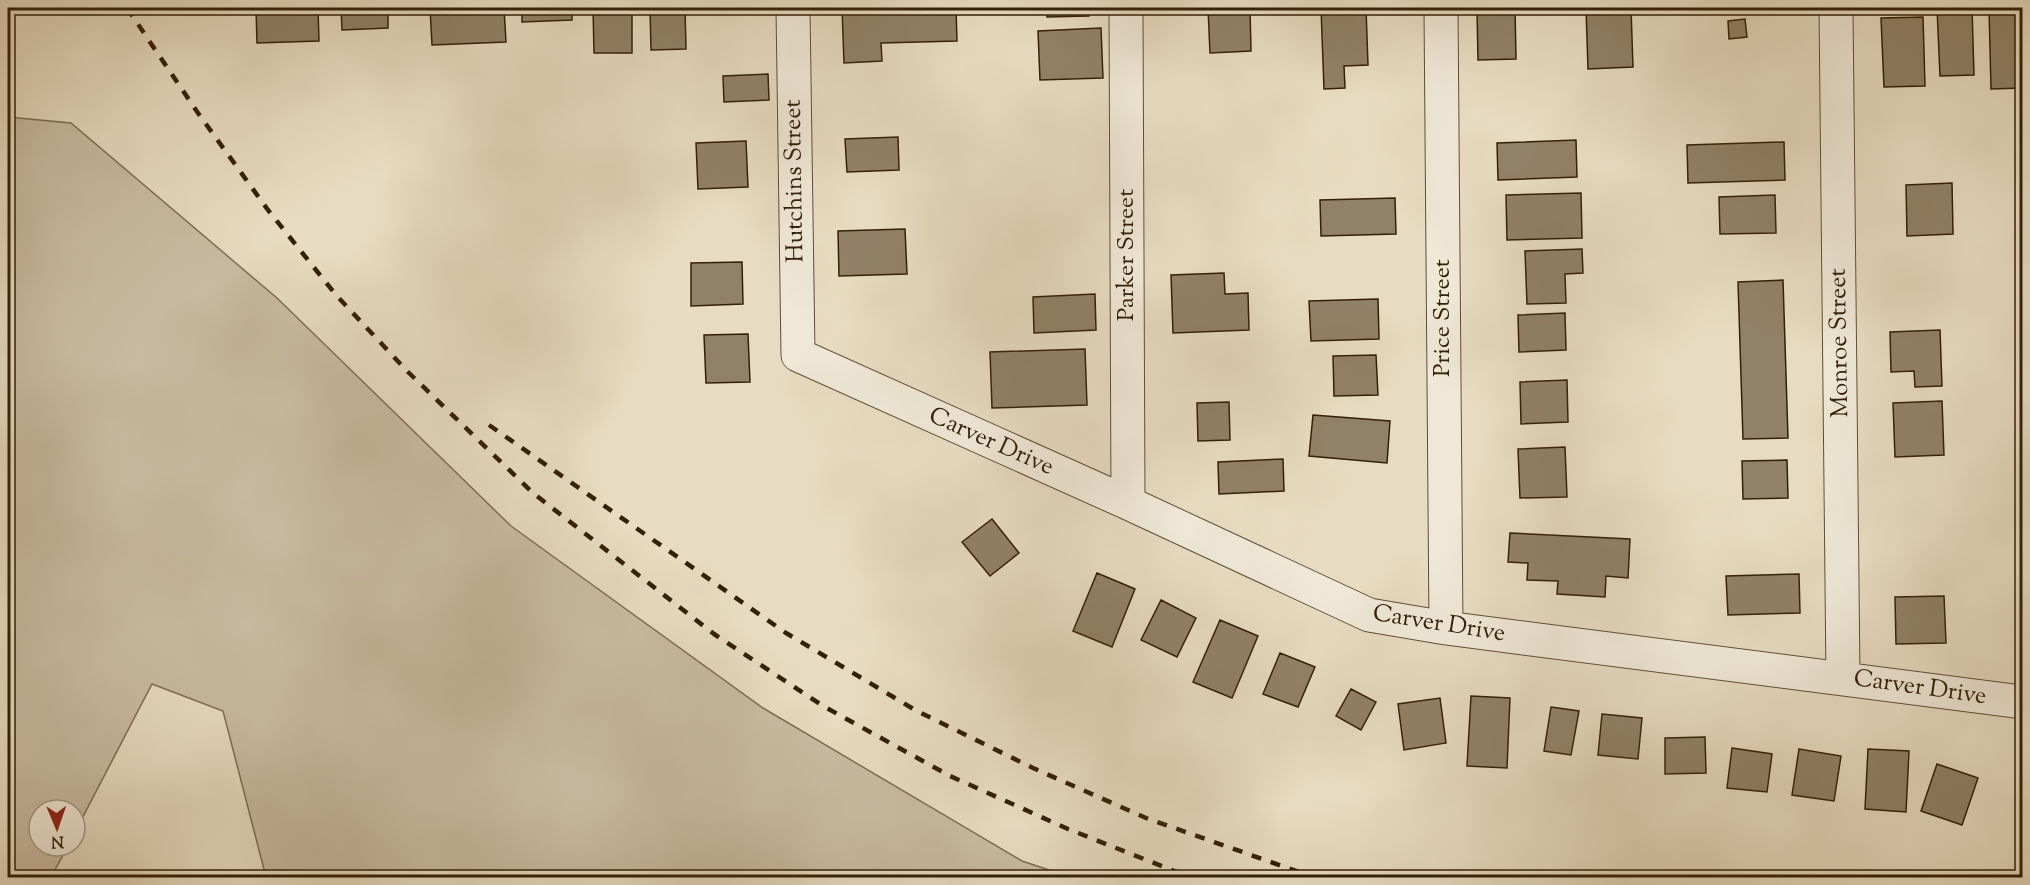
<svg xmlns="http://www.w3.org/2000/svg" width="2030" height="885" font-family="'Sorts Mill Goudy',serif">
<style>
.green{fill:#c8bba2;stroke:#7e6e55;stroke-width:1.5}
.building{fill:#918168;stroke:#332008;stroke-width:1.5}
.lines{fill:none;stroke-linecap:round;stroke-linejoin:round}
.minor-casing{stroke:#604f36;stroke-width:35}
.minor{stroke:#efe8d7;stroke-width:33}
.rail{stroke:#332008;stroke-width:4.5;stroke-dasharray:10 10;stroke-linecap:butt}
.labels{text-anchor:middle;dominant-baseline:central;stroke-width:4.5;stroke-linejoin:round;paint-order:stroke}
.street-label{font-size:24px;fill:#332008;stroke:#efe8d7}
</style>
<rect width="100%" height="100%" fill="#e7dbc1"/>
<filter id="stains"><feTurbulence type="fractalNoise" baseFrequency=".00333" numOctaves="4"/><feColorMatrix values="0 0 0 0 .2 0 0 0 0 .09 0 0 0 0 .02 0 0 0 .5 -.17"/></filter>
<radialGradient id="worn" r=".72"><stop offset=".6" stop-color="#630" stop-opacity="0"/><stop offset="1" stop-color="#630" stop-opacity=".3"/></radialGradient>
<!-- green -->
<path class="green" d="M8 117 71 123 277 298 511 526 763 708 1022 861 1070 877H266L223 711 152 684 75 832V810H39V846H68L51 877H8Z"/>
<!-- building -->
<path class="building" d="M256 8H318L319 41 257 43Z
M341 8H388V28L342 30Z
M430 8H504L506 42 432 45Z
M522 8H572V20L522 22Z
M593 8H632V53H594Z
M650 8H685L686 49 651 50Z
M842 8H956L957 41 881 43 882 61 844 63Z
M1046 8H1089V16L1047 17Z
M1208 8H1250L1251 51 1210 53Z
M1321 8H1366L1368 65 1344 66 1345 88 1324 89Z
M1515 8 1516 59 1478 60 1477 9Z
M1586 8H1631L1633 67 1588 69Z
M1937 8H1972L1974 75 1940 76Z
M1989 8H2022V88L1991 89Z
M1923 17 1925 86 1884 87 1881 18Z
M1745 19 1747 37 1729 39 1728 21Z
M1101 28 1103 78 1040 80 1038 31Z
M768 74 769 100 724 102 723 76Z
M898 137 899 170 847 172 845 139Z
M1576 140 1577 177 1498 180 1497 143Z
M746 141 748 187 698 189 696 143Z
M1784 142 1785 180 1688 183 1687 145Z
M1952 183 1953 234 1907 236 1906 185Z
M1581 193 1582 238 1507 240 1506 195Z
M1775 195 1776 233 1720 234 1719 197Z
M1395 198 1396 234 1321 236 1320 200Z
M905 229 907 274 839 276 838 231Z
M1582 249 1583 273 1565 274 1566 303 1527 304 1525 251Z
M742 262 743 304 691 306V263Z
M1224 273 1225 294 1248 293 1249 330 1173 333 1171 275Z
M1783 280 1788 438 1743 439 1738 282Z
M1095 294 1096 330 1034 333 1033 297Z
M1378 299 1379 339 1311 341 1309 301Z
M1565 313 1566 350 1519 352 1518 315Z
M1940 330 1942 386 1915 387 1914 371 1891 372 1890 332Z
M748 334 750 382 706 383 704 335Z
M1085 349 1087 405 992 408 990 352Z
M1376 355 1378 395 1334 396 1333 356Z
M1567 380 1568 422 1521 424 1520 382Z
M1942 401 1944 455 1895 457 1893 403Z
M1229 402 1230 440 1198 441 1197 403Z
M1313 415 1390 421 1387 463 1309 456Z
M1565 447 1567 497 1520 498 1518 449Z
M1283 459 1284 491 1219 494 1218 462Z
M1787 460 1788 498 1743 499 1742 461Z
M992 519 1019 553 990 576 962 542Z
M1510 533 1630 539 1628 578 1606 576 1605 597 1557 594 1558 581 1527 580 1528 563 1508 562Z
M1097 573 1135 589 1112 647 1073 631Z
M1799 574 1800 613 1728 615 1726 576Z
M1944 596 1946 643 1896 644 1895 597Z
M1161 600 1196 618 1177 657 1141 640Z
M1220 620 1258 636 1232 698 1193 682Z
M1280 653 1315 667 1298 707 1263 694Z
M1351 689 1376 702 1361 730 1336 716Z
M1471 696 1510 698 1507 768 1467 766Z
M1440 698 1446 743 1404 750 1398 704Z
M1551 707 1579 711 1571 755 1544 751Z
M1602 714 1642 718 1638 759 1598 755Z
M1705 737 1706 773 1665 774V738Z
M1732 748 1772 754 1767 792 1727 788Z
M1799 749 1841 756 1834 801 1792 795Z
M1868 749 1909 751 1906 812 1865 809Z
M1937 764 1978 778 1962 825 1921 811Z"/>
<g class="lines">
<defs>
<path id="minor" d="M793 8 798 355 1128 503 1369 615 1446 628 2022 702
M1126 8 1128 503
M1441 8 1446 628
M1836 8 1843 678"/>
</defs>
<!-- minor casing -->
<use href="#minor" class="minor-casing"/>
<!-- minor -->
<use href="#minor" class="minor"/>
<!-- rail -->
<path class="rail" d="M127 8 198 113 268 210 336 295 408 372 533 493 714 634 823 706 950 776 1068 829 1192 878
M489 425 786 633 915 710 1033 768 1146 818 1316 878"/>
</g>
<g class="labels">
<!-- street labels -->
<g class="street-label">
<text transform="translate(795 181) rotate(-91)">Hutchins Street</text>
<text transform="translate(1127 255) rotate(-90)">Parker Street</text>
<text transform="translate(1443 318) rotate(-90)">Price Street</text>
<text transform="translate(1840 343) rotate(-91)">Monroe Street</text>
<text transform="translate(991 442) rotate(24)">Carver Drive</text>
<text transform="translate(1439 624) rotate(9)">Carver Drive</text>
<text transform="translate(1920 688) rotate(8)">Carver Drive</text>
</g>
</g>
<!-- margin -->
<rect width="2030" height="885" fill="none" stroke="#e7dbc1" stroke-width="30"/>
<rect x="9" y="9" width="2012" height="867" fill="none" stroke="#332008" stroke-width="3"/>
<rect x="15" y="15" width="2000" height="855" fill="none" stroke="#332008" stroke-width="1.5"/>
<!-- north arrow -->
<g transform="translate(57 828) rotate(178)"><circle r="28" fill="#efe8d7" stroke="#a49884" stroke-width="1.5"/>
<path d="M0-4.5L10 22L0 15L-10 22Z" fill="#8f2418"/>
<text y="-9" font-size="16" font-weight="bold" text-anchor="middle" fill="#332008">N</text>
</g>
<rect width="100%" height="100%" filter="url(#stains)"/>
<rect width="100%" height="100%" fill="url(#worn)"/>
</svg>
